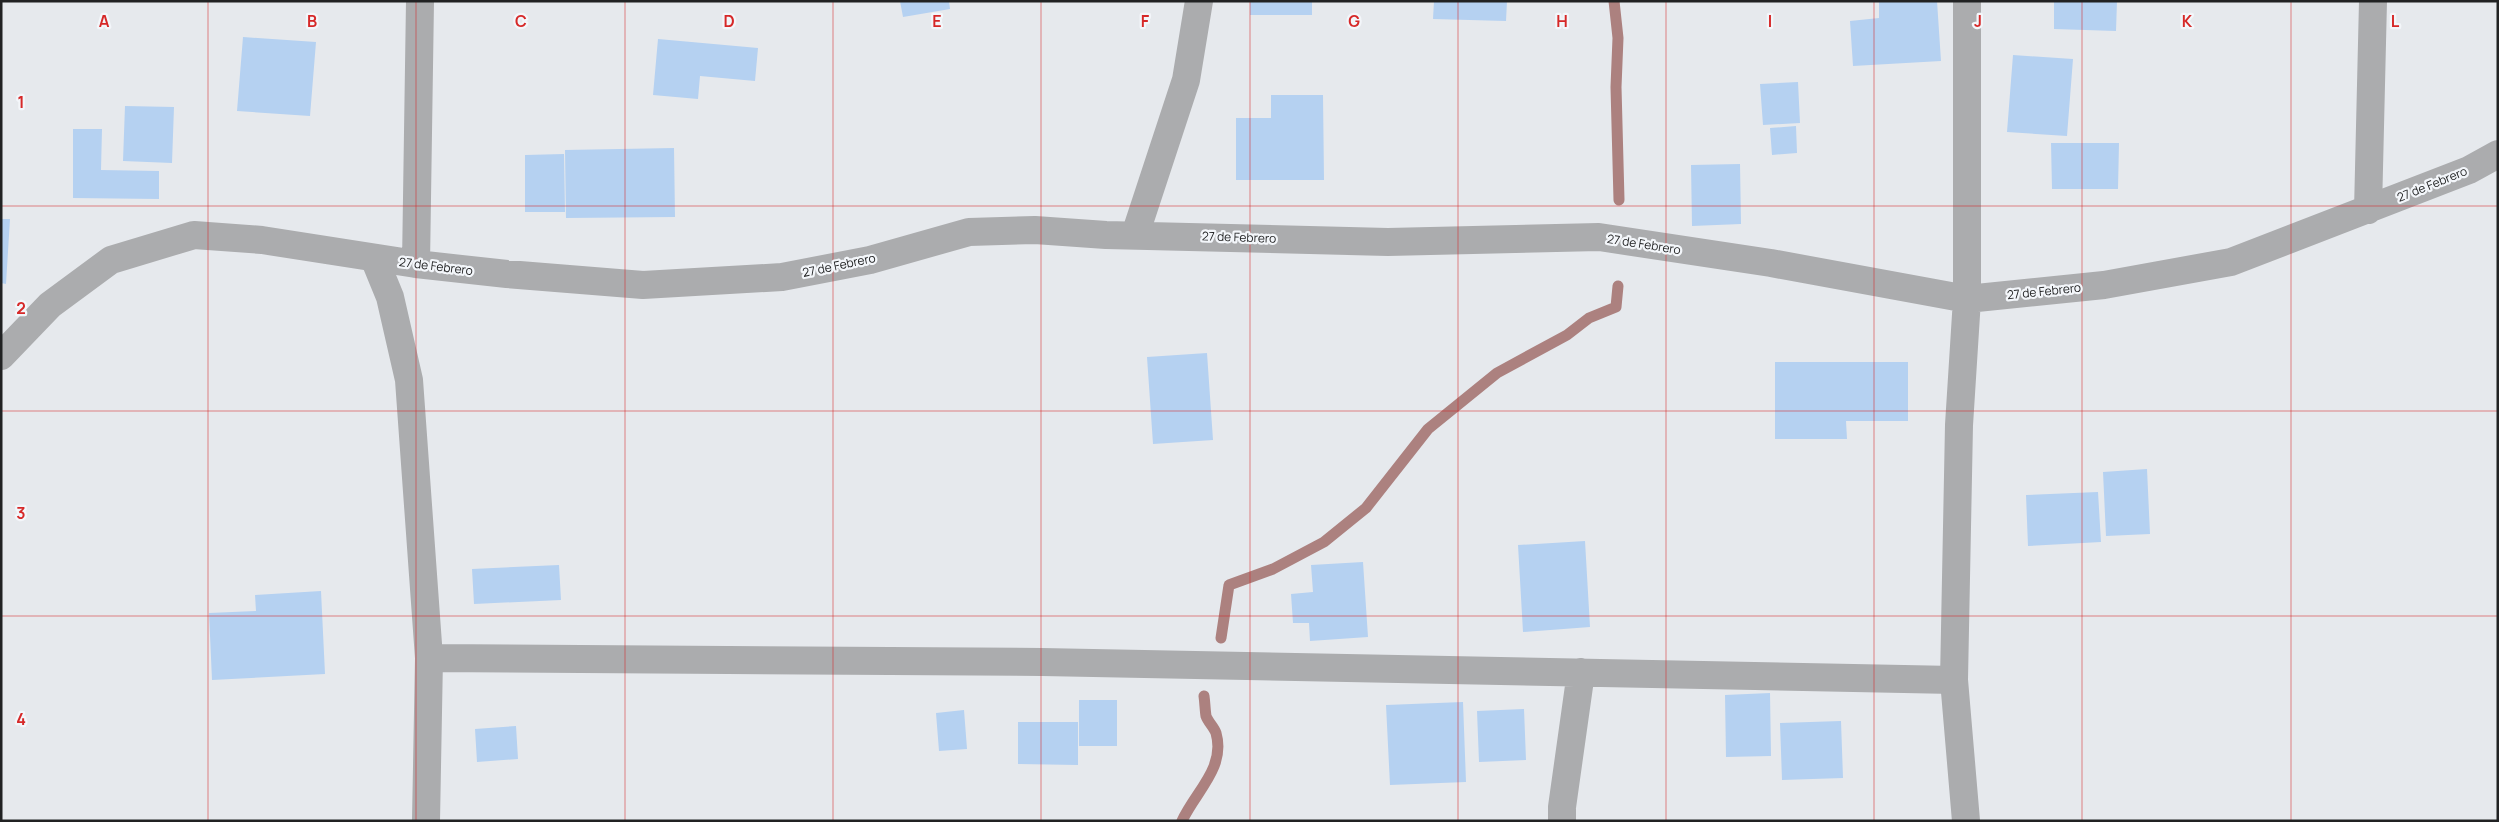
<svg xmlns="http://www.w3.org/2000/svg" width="2499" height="822" font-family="Manrope,sans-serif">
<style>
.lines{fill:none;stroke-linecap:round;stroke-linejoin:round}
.stream{stroke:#ac817f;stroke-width:11}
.building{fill:#b5d1f1}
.minor{stroke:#abacae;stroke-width:28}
.grid{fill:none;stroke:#d62828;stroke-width:1;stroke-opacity:0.55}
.labels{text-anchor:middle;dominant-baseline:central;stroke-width:4.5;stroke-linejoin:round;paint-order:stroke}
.street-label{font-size:12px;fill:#212223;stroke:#f3f6fa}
.grid-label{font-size:16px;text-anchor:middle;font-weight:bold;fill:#d62828;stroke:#f3f6fa;stroke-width:4.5;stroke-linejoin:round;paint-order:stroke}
</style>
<rect width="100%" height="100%" fill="#e6e9ed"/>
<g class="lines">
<!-- stream -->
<path class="stream" d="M1614 1 1618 38 1616 87 1619 200
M1221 638 1229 585 1273 569 1324 542 1366 508 1428 429 1497 373 1567 335 1589 318 1616 307 1618 286
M1182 821C1195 792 1226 768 1216 733 1214 727 1208 722 1206 716 1205 710 1205 703 1204 696"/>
</g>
<!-- building -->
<path class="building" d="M900 1H949L950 9 903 17Z
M1250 1H1312V15H1250Z
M1434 1H1507L1506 21 1433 19Z
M1879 1H1937L1941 61 1853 66 1850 21 1879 18Z
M2054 1H2117L2116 31 2054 29Z
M243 37 316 42 310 116 237 111Z
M658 39 758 48 755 81 700 76 698 99 653 95Z
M2013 55 2073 59 2067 136 2007 132Z
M1798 82 1800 123 1763 125 1760 84Z
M1271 95H1323L1324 180H1236V118H1271Z
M125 106 174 107 172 163 123 161Z
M1796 126 1797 153 1772 155 1770 128Z
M73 129H102L101 170 159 171V199L73 198Z
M2051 143H2119L2118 189H2052Z
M674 148 675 217 566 218 565 150Z
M564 154 565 212H525V155Z
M1740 164 1741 224 1692 226 1691 165Z
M1 219H10L6 284 1 283Z
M1207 353 1213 440 1153 444 1147 357Z
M1775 362H1908V421H1846L1847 439H1775Z
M2147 469 2150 534 2106 536 2103 472Z
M2098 492 2101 542 2028 546 2026 495Z
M1585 541 1590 627 1523 632 1518 545Z
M1363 562 1368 637 1310 641 1309 623H1293L1291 594 1313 592 1311 565Z
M559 565 561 600 474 604 472 569Z
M321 591 325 674 212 680 209 613 256 611 255 595Z
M1770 693 1771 756 1726 757 1725 695Z
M1079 700H1117V746H1079Z
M1463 702 1466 782 1390 785 1386 705Z
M1524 709 1526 760 1479 762 1477 711Z
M964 710 967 749 939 751 936 713Z
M1841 721 1843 778 1782 780 1780 723Z
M1018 722H1078V765L1018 764Z
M516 726 518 759 477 762 475 729Z"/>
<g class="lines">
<!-- minor -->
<path class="minor" d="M2368 210 2373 1
M1135 235 1186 80 1199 1
M374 258 390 297 409 380 429 658 426 821
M416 264 420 1
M1 356 50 305 111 260 194 235 262 240 416 264 507 274 643 285 782 277 870 260 969 232 1035 230 1106 235 1388 242 1599 237 1771 263 1967 299 2104 285 2231 262 2469 170 2498 154
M429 658 1042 662 1954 680
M1562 821V807L1581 672
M1966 821 1954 680 1959 425 1967 299V1"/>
</g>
<!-- grid -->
<path class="grid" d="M208 1V821M416 1V821M625 1V821M833 1V821M1041 1V821M1250 1V821M1458 1V821M1666 1V821M1874 1V821M2082 1V821M2291 1V821M1 206H2498M1 411H2498M1 616H2498"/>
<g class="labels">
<!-- street labels -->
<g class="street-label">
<text transform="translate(2432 184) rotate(-22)">27 de Febrero</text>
<text transform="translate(1239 237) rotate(2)">27 de Febrero</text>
<text transform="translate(1644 244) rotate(9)">27 de Febrero</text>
<text transform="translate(839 265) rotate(-12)">27 de Febrero</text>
<text transform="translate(436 266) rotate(7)">27 de Febrero</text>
<text transform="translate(2044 291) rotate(-6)">27 de Febrero</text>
</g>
</g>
<g class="grid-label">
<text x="104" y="27">A</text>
<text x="312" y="27">B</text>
<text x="521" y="27">C</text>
<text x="729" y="27">D</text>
<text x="937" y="27">E</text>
<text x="1145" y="27">F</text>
<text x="1354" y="27">G</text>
<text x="1562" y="27">H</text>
<text x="1770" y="27">I</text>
<text x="1978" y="27">J</text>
<text x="2187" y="27">K</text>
<text x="2395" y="27">L</text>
<text x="21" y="108">1</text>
<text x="21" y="314">2</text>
<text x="21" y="519">3</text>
<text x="21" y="725">4</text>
</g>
<!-- border -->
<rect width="2499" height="822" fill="none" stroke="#212223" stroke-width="5"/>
</svg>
